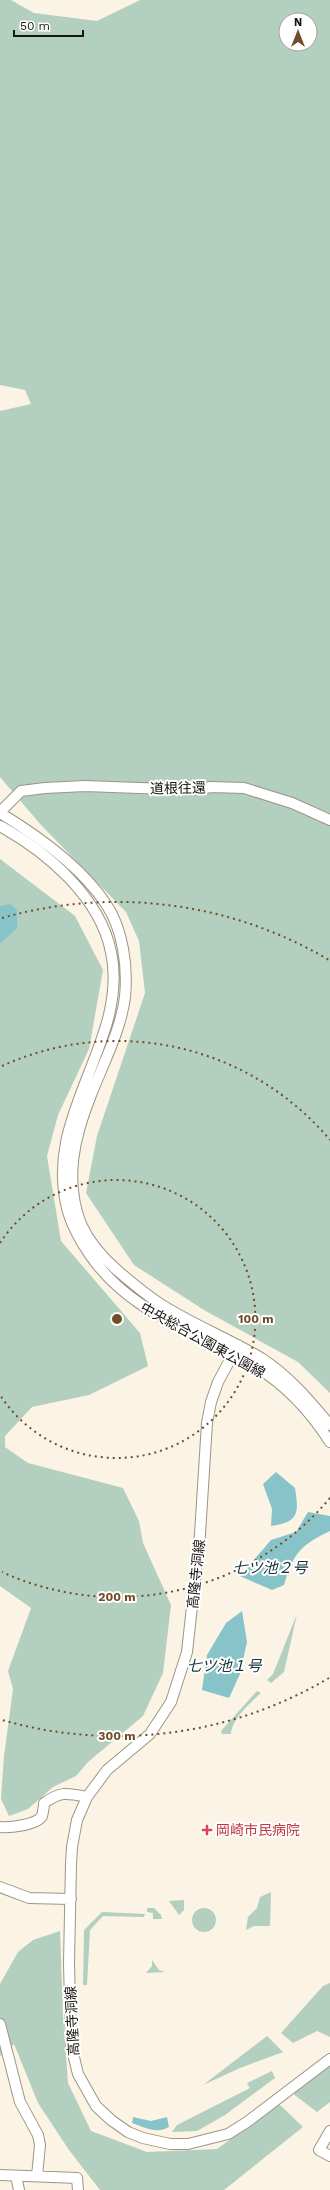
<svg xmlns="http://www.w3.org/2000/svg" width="330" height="2190" font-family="'Work Sans','Noto Sans JP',sans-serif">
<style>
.green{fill:#b3cfbf;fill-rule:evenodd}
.water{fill:#88c3c9}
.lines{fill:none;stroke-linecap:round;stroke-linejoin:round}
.minor-casing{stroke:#9d9588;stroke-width:12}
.minor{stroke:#fff;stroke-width:10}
.ring{fill:none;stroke:#724d29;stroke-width:2;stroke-dasharray:2 4}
.health-dot{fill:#e0444e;stroke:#fff;stroke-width:1.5}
.labels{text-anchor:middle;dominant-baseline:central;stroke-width:4;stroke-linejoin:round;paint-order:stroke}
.street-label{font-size:14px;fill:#181510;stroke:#fff}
.health-label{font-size:14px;fill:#be3a42;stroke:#fff;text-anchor:start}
.water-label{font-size:15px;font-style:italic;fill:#133235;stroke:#fff}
.centre{fill:#724d29;stroke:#fff;stroke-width:2}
.ring-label{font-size:12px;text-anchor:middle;font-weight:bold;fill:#724d29;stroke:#fff;stroke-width:4;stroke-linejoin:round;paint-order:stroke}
</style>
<rect width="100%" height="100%" fill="#fbf3e4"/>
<!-- green -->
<path class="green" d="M0 0H11L34 13 97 21 140 0H330V1393L298 1362 204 1310 134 1265 86 1193 97 1136 145 993 139 941 126 912 41 825 0 777V411L31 404 25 390 0 385ZM286 20H310V44H286Z
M0 859 75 916 103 970 89 1049 58 1115 47 1156 61 1241 140 1333 148 1366 89 1395 32 1407 5 1436V1447L28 1463 123 1488 139 1521 143 1543 171 1605 163 1673 143 1716 88 1762 76 1776 53 1787 28 1809 9 1816 1 1799 4 1756 13 1689 8 1671 31 1608 0 1586Z
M297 1614 284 1672 271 1683 267 1680 273 1674Z
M257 1691 261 1693C250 1703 232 1719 231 1734H222L221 1731Z
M271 1892 270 1926H254L246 1930 248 1917 257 1908 260 1897Z
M184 1900V1910L179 1915 169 1901Z
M192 1920a12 12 0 1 1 24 0a12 12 0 1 1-24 0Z
M147 1908H154L161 1915 162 1919H153V1913L147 1912Z
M102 1912 145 1914 144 1917 103 1916 90 1930 87 1985H83L84 1930Z
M60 1931 63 2015 68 2083 91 2131 147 2152 217 2149 279 2104 303 2127 224 2190H100L69 2150 38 2103 14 2044 0 2056V1984L18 1952 33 1940Z
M152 1960 159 1970 165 1972 146 1973 152 1966Z
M330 1983V2037L317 2031 293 2043 281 2033 323 1986Z
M267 2036 283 2052 240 2068 203 2085Z
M330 2063V2102L317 2112 292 2093Z
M272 2071 275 2078 225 2115 197 2131 172 2132 177 2125 250 2088 247 2083Z"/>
<!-- water -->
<path class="water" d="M10 904 17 910V928L0 944V906Z
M276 1472 295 1488C299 1513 299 1522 271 1526L272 1509 263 1484Z
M308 1512 330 1516V1531C299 1546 294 1553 284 1585L272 1590 240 1576 271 1540 296 1532Z
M242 1611 247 1642 240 1674 229 1698 202 1690 207 1655 226 1623Z
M133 2117 151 2121 167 2117 169 2127C156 2134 146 2128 132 2123Z"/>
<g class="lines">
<defs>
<path id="minor" d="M0 812 21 791 45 788 85 786 193 790 211 787 244 788 292 803 330 820
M0 813C38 836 81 866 106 904 123 929 128 967 125 997 121 1030 103 1064 91 1095 74 1137 64 1180 81 1224 89 1242 103 1258 118 1271 132 1283 146 1295 162 1305 194 1325 229 1339 261 1358 289 1376 309 1400 330 1425
M0 826C47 852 100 897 111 952 117 979 112 1010 103 1035 83 1096 50 1146 68 1212 73 1228 81 1242 90 1255 131 1314 193 1329 251 1364 283 1382 310 1411 330 1442
M238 1345 218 1382 211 1402 207 1423 200 1534 187 1652 171 1702 150 1734 107 1770 87 1797 77 1820 72 1847 71 1864 69 1963 71 2045 78 2074 96 2106 111 2120 128 2132 143 2138 170 2144H188L228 2134 247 2122 330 2059
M0 1827C9 1828 37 1825 42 1816 43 1812 44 1807 44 1803 61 1791 67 1793 87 1797
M0 1887 29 1898 71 1899
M0 2024 20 2102 38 2135 40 2145 37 2176
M330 2131 319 2150 330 2156
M0 2175 77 2178 78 2190
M16 2176 19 2190"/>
</defs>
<!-- minor casing -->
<use href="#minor" class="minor-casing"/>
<!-- minor -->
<use href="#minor" class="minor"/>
</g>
<!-- distance rings -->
<g class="ring">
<path d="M0 1243A139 139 0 1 1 0 1395"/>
<path d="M330 1498A278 278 0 0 1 2 1572M2 1066A278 278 0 0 1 330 1140"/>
<path d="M329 1678A417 417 0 0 1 2 1720M2 918A417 417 0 0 1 329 960"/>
</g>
<!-- markers -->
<path class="health-dot" d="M205 1824h4v4h4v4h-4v4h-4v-4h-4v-4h4z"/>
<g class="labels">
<!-- street labels -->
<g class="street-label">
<text transform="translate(178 788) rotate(-1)">道根往還</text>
<text transform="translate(203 1340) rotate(29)">中央総合公園東公園線</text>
<text transform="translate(196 1574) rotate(-84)">高隆寺洞線</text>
<text transform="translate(72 2021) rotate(-93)">高隆寺洞線</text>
</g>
<!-- health labels -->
<g class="health-label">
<text x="216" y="1830">岡崎市民病院</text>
</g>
<!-- water labels -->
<g class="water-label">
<text x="270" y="1568">七ツ池２号</text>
<text x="224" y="1666">七ツ池１号</text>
</g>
</g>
<circle cx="117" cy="1319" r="6" class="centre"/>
<g class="ring-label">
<text x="256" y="1323">100 m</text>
<text x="117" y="1601">200 m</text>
<text x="117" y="1740">300 m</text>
</g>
<!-- north arrow -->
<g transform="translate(298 32)"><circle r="19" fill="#ffffff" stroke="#a3a19f"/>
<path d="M0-3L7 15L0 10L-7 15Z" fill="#724d29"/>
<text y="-6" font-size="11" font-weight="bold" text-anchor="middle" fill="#181510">N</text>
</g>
<!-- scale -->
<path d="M14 30v6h69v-6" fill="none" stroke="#181510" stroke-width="2"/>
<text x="20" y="30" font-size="12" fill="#181510" stroke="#ffffff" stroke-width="3" paint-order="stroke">50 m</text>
</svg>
